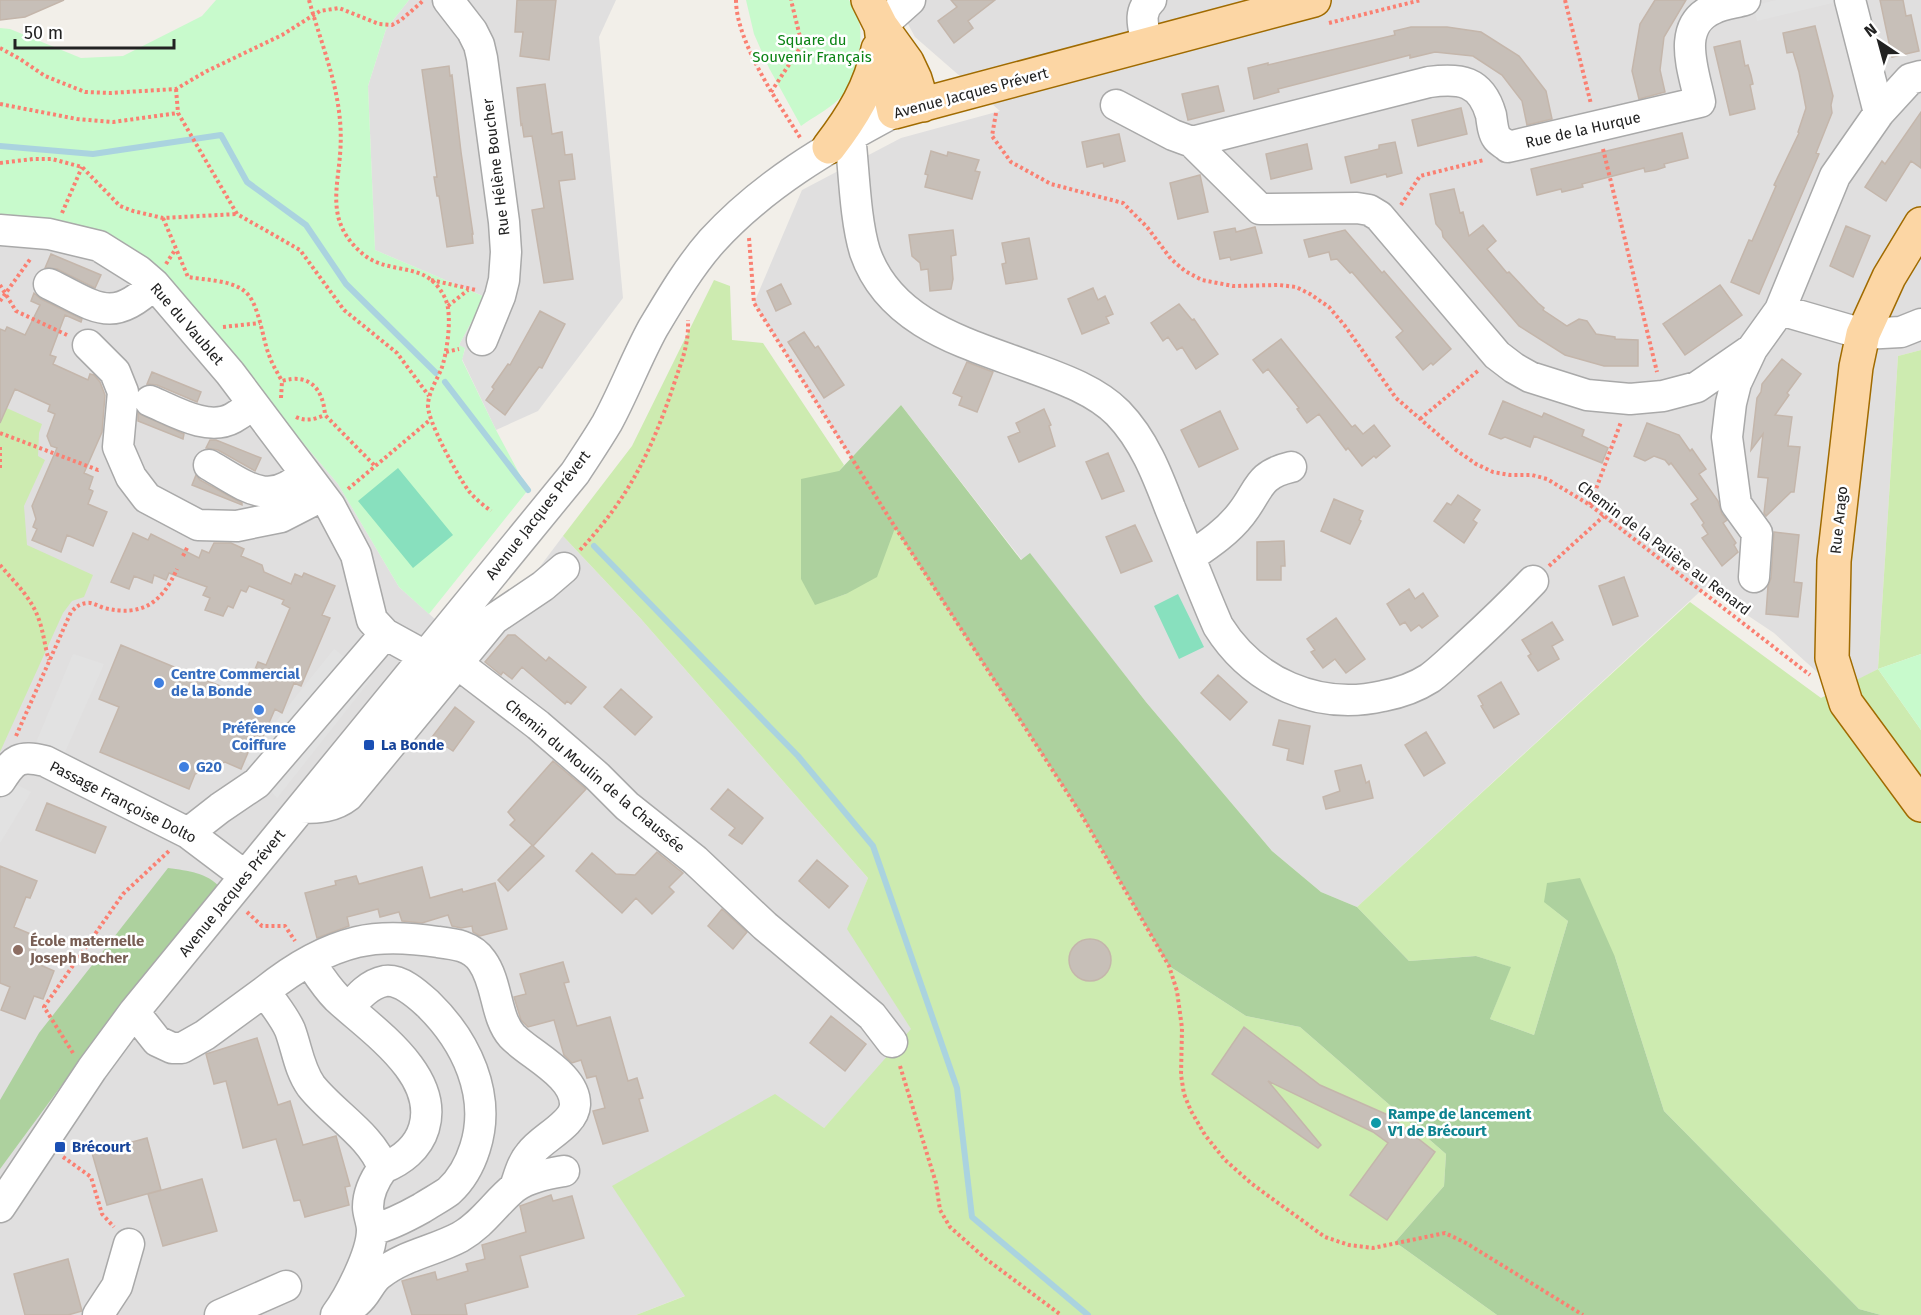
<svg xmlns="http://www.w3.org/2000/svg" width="1921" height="1315" font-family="'Fira Sans',sans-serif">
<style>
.residential{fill:#e0dfdf}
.grass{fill:#cdebb0}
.forest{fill:#add19e}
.park{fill:#c8facc}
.pitch{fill:#88e0be}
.parking{fill:#e2e2e2}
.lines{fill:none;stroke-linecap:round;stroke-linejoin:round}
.stream{stroke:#aad3df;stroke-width:6}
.building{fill:#c7bfb8;stroke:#c4b6ab;stroke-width:1.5}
.minor-casing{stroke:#a9a9a9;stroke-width:33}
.major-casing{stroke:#a06b00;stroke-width:36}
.path{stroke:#fa8072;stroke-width:4;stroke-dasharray:3 3;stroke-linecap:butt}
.minor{stroke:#fff;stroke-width:30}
.major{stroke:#fcd6a4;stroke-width:33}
.shop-dot{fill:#3f7fe0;stroke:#fff;stroke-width:2}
.transit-dot{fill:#1a4fb4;stroke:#fff;stroke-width:2}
.education-dot{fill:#8d6e63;stroke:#fff;stroke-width:2}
.culture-dot{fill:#0f9aa8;stroke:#fff;stroke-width:2}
.labels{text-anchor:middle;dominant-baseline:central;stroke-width:5;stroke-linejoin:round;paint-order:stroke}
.park-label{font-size:15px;fill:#0c8416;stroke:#fff}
.street-label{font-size:15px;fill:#222;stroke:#fff}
.shop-label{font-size:15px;font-weight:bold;fill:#366cbe;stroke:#fff;text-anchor:start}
.transit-label{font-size:15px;font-weight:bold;fill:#164399;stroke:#fff;text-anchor:start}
.education-label{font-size:15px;font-weight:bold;fill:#785e54;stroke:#fff;text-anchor:start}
.culture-label{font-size:15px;font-weight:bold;fill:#0d838f;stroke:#fff;text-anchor:start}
</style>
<rect width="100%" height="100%" fill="#f2efe9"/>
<!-- residential -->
<path class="residential" d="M409 0H616L599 37 623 298 538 411 496 430 462 359 465 349 459 345 485 297 375 250 368 86 386 29Z
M895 0H1921V350L1898 356 1878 669 1838 691 1774 633 1705 587 1357 907 1321 892 1272 851 1146 702 1030 554 1022 560 901 405 851 458 754 303 802 190 901 138 1000 111 915 37Z
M0 217 66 223 144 256 338 484 399 587 474 654 563 536 641 619 868 878 848 929 912 1030 824 1128 807 1248 636 1315H0Z"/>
<!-- grass -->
<path class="grass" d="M714 280 730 286 732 340 763 343 844 465 839 471 815 604 846 594 895 527 1081 814 1169 966 1246 1016 1300 1027 1446 1154 1444 1186 1395 1242 1497 1315H636L685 1296 612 1186 775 1094 824 1128 911 1029 847 929 868 878 641 619 563 536 632 446Z
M1921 350V654L1878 669 1921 730V1315H1881L1859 1309 1664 1111 1615 957 1544 902 1568 921 1534 1035 1490 1019 1510 967 1476 956 1409 961 1357 907 1690 602 1821 698 1878 669 1898 356Z
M0 405 42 424 39 433 38 456 45 460 24 506 27 545 93 575 84 597 72 601 63 613 0 752Z"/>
<!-- forest -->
<path class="forest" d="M901 405 1021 560 1030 553 1146 702 1272 851 1321 892 1357 907 1409 961 1476 956 1511 967 1490 1019 1534 1035 1568 921 1544 902 1547 883 1580 878 1615 957 1664 1111 1859 1309 1881 1315H1497L1395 1242 1444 1186 1446 1154 1300 1027 1246 1016 1169 966 1081 814 895 528 877 577 846 594 815 605 801 579V479L839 471Z
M168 868C189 871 206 872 221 888L78 1063 0 1169V1100L39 1033Z"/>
<!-- park -->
<path class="park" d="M216 0H409L386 29 368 86 375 250 485 297 459 345 465 348 462 360 496 430 528 490 429 614 399 587 338 484 144 256 66 223 0 217V28L10 29 81 58 123 56 202 16Z
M746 0H849C852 6 858 14 859 21 864 44 856 83 839 99 828 110 813 117 801 126L769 68 754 34Z
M1921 654V730L1878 669Z"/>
<!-- pitch -->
<path class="pitch" d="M398 468 453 535 413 568 358 501Z
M1178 594 1204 647 1179 659 1154 606Z"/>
<!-- parking -->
<path class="parking" d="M1776 0H1841V1L1757 21 1753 6Z
M334 649 372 678 277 798 245 760Z
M73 654 104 664 65 752 35 745Z
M0 776 31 792 0 843Z"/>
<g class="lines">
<!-- stream -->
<path class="stream" d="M0 146 93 154 221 135 247 182 306 225 346 284 436 373
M445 382 528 490
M594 546 798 756 873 846 957 1088 972 1217 1088 1315"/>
</g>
<!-- building -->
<path class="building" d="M0 0H64L25 17 0 20Z
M517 0H556L549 60 520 56 523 32H515Z
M951 0H995L968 21 973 28 954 43 938 21 957 7Z
M1655 0H1686L1664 37 1660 70 1665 92 1639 99 1632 71 1640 24Z
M1880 0H1903L1906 16 1911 15 1919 51 1892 57Z
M1815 26 1833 96 1831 105 1832 113 1816 153 1819 154 1759 294 1731 282 1749 240 1752 241 1776 186 1774 185 1799 133 1798 132 1806 108 1799 72 1793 52 1787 53 1783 33Z
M1411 27H1447L1481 32 1519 56 1546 91 1552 119 1527 125 1522 101 1502 75 1473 56 1435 52 1410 58V55L1278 89 1279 92 1254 99 1248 68 1268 63V65L1395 35 1394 31Z
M1740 41 1745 66 1748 65 1751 75 1753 84 1750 85 1755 109 1730 115 1714 47Z
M449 66 450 76 452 75 461 152 473 234H472L473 243 447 247 439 196H437L434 177H437L422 70Z
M545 84 552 134 562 132 565 155 572 154 575 179 559 181 573 279 544 283 532 210 544 208 532 136 524 137 522 124 521 125 517 88Z
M1218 86 1224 111 1188 120 1182 94Z
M1461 108 1467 134 1418 146 1412 120Z
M1921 112V168L1911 161 1886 201 1865 187 1882 161 1885 164Z
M1682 133 1688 158 1664 164 1665 167 1656 170 1645 172 1644 168 1582 184 1583 187 1562 192 1561 189 1537 195 1531 169Z
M1119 134 1125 161 1104 167 1103 163 1087 167 1082 142Z
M1395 142 1402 173 1387 177 1386 174 1351 183 1345 157 1379 149V145Z
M1307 144 1312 169 1271 179 1266 154Z
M931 151 947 156 948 152 979 160 975 171 980 172 972 199 925 187 928 175 925 174Z
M1200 175 1208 212 1178 219 1170 183Z
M1454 189 1460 213 1463 212 1469 236 1483 225 1496 241 1487 249 1507 273 1509 272 1538 303 1544 308 1543 310 1567 326 1579 319 1587 321 1596 334 1615 337V339L1638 340V366H1604L1565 355 1519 326 1443 237 1442 231 1436 224 1430 194Z
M1846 226 1870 236 1853 277 1830 266Z
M1255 227 1262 253 1231 260 1230 257 1220 259 1214 232 1235 228 1236 232Z
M953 230 956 255 951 256 953 279 951 289 930 291 928 269 921 270 920 263 912 256 909 235Z
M1345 230 1382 273 1384 271 1451 349 1433 365 1431 363 1423 370 1396 337 1403 331 1352 272 1350 273 1337 259 1331 260 1329 252 1309 257 1304 240Z
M1029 238 1037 279 1006 284 1002 264 1006 263 1002 243Z
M51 254 101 275 95 288 57 269 45 268Z
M781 284 791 304 776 311 767 291Z
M1720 285 1742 315 1685 355 1663 324Z
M1093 288 1098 300 1105 296 1113 314 1106 317 1109 323 1082 334 1068 299Z
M34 293 41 299 82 319 81 322 65 315 50 355 56 357 53 364 88 380 90 374 94 375 100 382 105 395 102 432 84 473 93 477 89 489 93 491 88 504 107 512 93 546 67 535 61 552 32 540 37 529 33 527 36 519 32 506 57 448 51 446 47 436 55 414 48 411 50 405 15 389 0 423V329L5 331 7 327 25 335 40 305 31 301Z
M1179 304 1192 320 1194 319 1218 354 1196 369 1182 347 1177 350 1168 337 1163 341 1151 323Z
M540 311 565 324 542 368 539 367 505 415 486 400 494 389 492 387 508 364 510 365Z
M804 332 815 348 818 346 844 385 824 398 788 342Z
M1281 339 1352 427 1355 425 1363 434 1374 425 1390 446 1376 458 1374 456 1362 466 1348 448 1346 450 1319 414 1307 423 1297 409 1299 408 1268 369 1263 373 1253 360Z
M1782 359 1801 374 1787 393 1789 395 1775 415 1792 417 1788 446 1800 447 1794 492H1791L1766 516 1764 513 1768 478 1758 477 1763 434 1751 450 1757 398 1761 392 1762 384Z
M967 362 993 372 977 412 959 405 962 397 953 393Z
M152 372 201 392 197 402 157 385 147 384Z
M1503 401 1542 417 1544 413 1584 430 1582 436 1608 448 1602 463 1534 436 1530 447 1505 437 1501 439 1489 434Z
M1044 409 1051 425 1049 426 1055 446 1019 462 1008 437 1020 432 1016 423Z
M1220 411 1238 449 1199 467 1181 430Z
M138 413 184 434 183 439 138 421Z
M1647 423 1679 435 1690 451 1692 449 1706 469 1699 474 1718 501 1722 514 1727 520 1723 523 1736 543 1734 545 1738 552 1722 566 1702 538 1708 534 1702 525 1704 523 1691 504 1698 499 1671 463 1669 465 1665 460 1654 456 1645 461 1634 456Z
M210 440H216L261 458 255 471 218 450 206 448Z
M1108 453 1124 491 1102 499 1086 462Z
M196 475 200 480 242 503V505L192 485Z
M1458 495 1480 510 1473 520 1477 523 1464 543 1434 521 1447 503 1451 505Z
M1334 499 1363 511 1359 520 1361 521 1350 544 1321 531Z
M1135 525 1152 561 1121 573 1106 537Z
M1774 532 1799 535 1794 582 1802 583 1798 617 1766 614 1768 586 1771 578Z
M133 533 148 540 151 534 199 558 202 550 209 553 214 543H231L244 549 241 556 262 565 264 572 291 584 295 574 302 577 304 573 335 586 322 615 330 618 301 686 294 683 282 713 275 709 262 739 255 736 241 769 225 762 195 774 189 789 100 752 119 707 99 699 121 645 237 693 239 688 246 691 258 662 266 665 290 608 282 604 284 600 249 586 246 592 241 590 233 608 228 606 223 616 205 610 210 598 203 595 207 587 169 573 166 580 154 575 152 583 134 576 129 589 111 582Z
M1284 541 1285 566H1281V580H1257V542Z
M1624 577 1638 616 1613 625 1599 586Z
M1409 589 1415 599 1423 593 1438 616 1422 628 1419 625 1411 631 1405 622 1400 625 1387 604Z
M1336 618 1365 659 1346 673 1335 659 1323 668 1311 652 1315 650 1307 639Z
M1552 622 1563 640 1552 646 1559 659 1538 671 1528 656 1531 654 1522 640Z
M508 635H515L546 661 549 657 586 687 571 704 567 701 565 704 522 667 512 679 503 672 501 675 485 662Z
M1218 675 1247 702 1230 720 1201 693Z
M1501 682 1519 714 1494 728 1481 706 1483 705 1478 696Z
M621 689 652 717 635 735 604 707Z
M455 707 474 722 453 751 432 737Z
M1279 720 1310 726 1303 764 1287 760 1289 749 1273 745Z
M1426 732 1445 763 1424 776 1405 745Z
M553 761 586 789 533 846 544 856 508 891 498 880 532 845 510 825 515 820 508 812Z
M1361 765 1366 783 1369 781 1373 798 1326 809 1323 797 1340 791 1335 771Z
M728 789 763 818 742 844 729 835 735 828 711 809Z
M47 803 106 827 95 853 36 830Z
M657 852 683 873 669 887 674 892 652 914 636 898 622 913 576 871 592 853 616 874 635 875Z
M817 860 848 886 829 908 799 881Z
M0 866 37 881 30 898 26 897 14 927 40 938 31 961 54 971 43 999 34 996 25 1019 1 1010 10 987 0 983Z
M422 867 430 898 462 889 463 892 495 883 507 929 480 936 473 932 472 926 461 928 452 926 448 915 422 923 402 921 399 912 380 917 378 909 347 917 349 926 317 938 305 893 336 885 335 881 356 876 359 884Z
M722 909 747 932 733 949 708 926Z
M1069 960a21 21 0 1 1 42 0a21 21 0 1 1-42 0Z
M563 962 569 982 564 983 577 1026 610 1017 628 1081 637 1078 643 1098 639 1099 648 1131 603 1144 593 1111 605 1108 596 1076 587 1078 581 1060 572 1063 564 1055 554 1020 528 1027 521 1020 514 997 526 994 520 974Z
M831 1016 866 1044 845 1071 810 1043Z
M1244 1027 1320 1085 1388 1115 1435 1152 1387 1220 1350 1195 1388 1143 1373 1132 1268 1081 1321 1145 1318 1148 1212 1074Z
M257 1038 278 1105 290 1101 303 1145 336 1136 350 1186 345 1187 349 1205 305 1217 300 1200 294 1201 276 1139 243 1148 226 1081 214 1084 206 1054Z
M147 1138 161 1190 107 1205 92 1153Z
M202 1179 217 1231 163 1246 148 1194Z
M551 1195 553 1201 572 1196 584 1238 520 1256 528 1287 465 1304 467 1315H412L402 1281 435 1272 437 1280 468 1271 466 1264 485 1259 482 1245 526 1232 520 1206Z
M68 1259 82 1311 68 1315H25L14 1274Z"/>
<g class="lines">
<defs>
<path id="minor" d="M448 0 472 31 479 45 482 58 504 222 506 252 504 280 500 296 482 340
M1745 0C1735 3 1723 4 1713 9 1675 26 1694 71 1700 102L1508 147C1505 144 1499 141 1497 138 1493 133 1492 122 1491 115 1481 80 1460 78 1429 82L1192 142 1260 209 1357 208 1369 210 1379 216 1497 355 1514 368 1530 377 1587 395 1630 399 1663 396 1697 387 1752 349 1780 310 1835 176 1879 113 1910 79 1921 76
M1850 0 1879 113
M881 26 910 0
M1147 45C1144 28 1137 13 1151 0
M1116 105 1173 135 1192 142
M850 135C854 170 855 220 865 252 890 324 966 343 1030 367 1060 378 1095 390 1118 413 1144 440 1157 474 1170 508 1186 547 1201 587 1218 626 1253 682 1318 711 1383 696 1399 693 1416 687 1430 678 1442 669 1453 658 1464 648 1488 626 1511 604 1533 581
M0 230 49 234 99 246 139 271 154 284 230 373 330 506 356 555 372 620 385 634 425 656
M49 284C95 306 112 326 154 284
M1780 310 1863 334 1901 332 1921 324
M88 345 115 372 123 392 118 447 131 477 147 498 198 525 237 526 281 517 322 496
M1752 349 1736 383 1731 403 1727 437 1736 504 1757 533 1754 577
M150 401C174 411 208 432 233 418 240 414 247 409 253 404
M209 465C246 486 269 509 305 473
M1190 557C1209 544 1227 532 1241 514 1260 490 1257 475 1291 467
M458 664 538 725 597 776 627 806 695 860 765 926 872 1016 892 1042
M0 781C14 759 19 755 45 761L188 833 245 876
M301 808C319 808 334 807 348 796L494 619 543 586 564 568
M188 833 220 808 257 783 385 634
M310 962C318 974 326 987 337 998 370 1029 440 1074 424 1128 418 1148 401 1161 383 1168
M349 1008C358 997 369 984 385 981 401 979 417 994 428 1004 466 1041 492 1095 475 1148 470 1164 462 1179 449 1191 441 1197 431 1202 422 1208 406 1217 391 1225 372 1230
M134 1012 157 1041 172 1048H182L205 1035 265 991
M0 1207 92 1069 134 1012 575 473C586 456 597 440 607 423 624 392 636 359 653 328 671 298 689 267 712 241 763 185 828 147 894 112
M357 1302C367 1294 370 1281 380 1274 404 1255 434 1251 460 1237 483 1224 496 1202 515 1187 529 1177 548 1174 564 1171
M98 1315 117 1286 129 1244
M220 1315 286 1286
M336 1315C350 1296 372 1253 372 1230 372 1222 368 1214 368 1207 368 1192 375 1179 383 1168 371 1135 333 1114 311 1086 299 1069 297 1049 290 1030 284 1016 273 1004 265 991 291 970 324 950 357 942 382 936 412 938 438 942 455 944 472 946 482 961 498 983 495 1017 512 1036 530 1055 576 1075 575 1105 574 1125 541 1138 530 1154 522 1163 519 1176 515 1187"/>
<path id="major" d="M868 0 881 26 907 62 915 79 923 105
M881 26 888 84 894 112 1314 0
M829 147C852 117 871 87 878 49
M1921 224 1889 277 1863 334 1856 367 1834 561 1832 658 1846 703 1921 805"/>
</defs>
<!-- minor casing -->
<use href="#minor" class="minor-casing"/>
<!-- major casing -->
<use href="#major" class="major-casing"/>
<!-- path -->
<path class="path" d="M309 0C324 54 345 98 340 155 338 182 330 210 346 235 353 246 364 257 376 262 403 273 429 265 445 298 453 314 447 354 441 370 436 381 429 392 428 404 426 419 458 476 468 490 474 498 483 505 491 511
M736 0C736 42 779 104 801 139
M1565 0 1591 104
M1329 23 1421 0
M0 48 20 59 45 76 85 92 110 93 176 89 207 71 282 35 320 11 339 8 379 24 392 25 401 20 424 0
M176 89 178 113 237 214 300 250 344 310 397 353 429 396
M771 92 802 45 791 0
M0 104 77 119 113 122 178 113
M996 113 992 136 1011 162 1051 184 1123 203 1147 227 1171 259 1185 271 1202 280 1233 286 1279 285 1296 287 1310 294 1329 307 1345 326 1396 398 1456 450 1476 464 1493 472 1510 475H1532L1547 479 1590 505 1810 675
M1603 149 1657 372
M0 163 33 159H52L82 167 120 206 133 211 163 218 237 214
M1401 205 1420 176 1484 160
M62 213 82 167
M163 218 188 277C205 280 229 280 243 290 259 300 262 338 269 355 272 364 277 372 282 381 309 373 323 388 325 415L375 466
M749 238 754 303 895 527 1081 814 1169 966 1177 991 1182 1028 1181 1075 1184 1094 1191 1111 1205 1135 1225 1160 1252 1184 1325 1237 1349 1245 1373 1248 1445 1233 1466 1243 1583 1315
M166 264 175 250
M431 280 476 290
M0 285 16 311 67 335
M0 301 31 258
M448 306 468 290
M223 327 260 323
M446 352 459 349
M281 398 282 381
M296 417C306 422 315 419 325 415
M1420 419 1479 370
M0 433 98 470 100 469
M0 447V469
M348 489 430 420
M1590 505 1621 422
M580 550C628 499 651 452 673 387 681 362 689 346 688 320
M183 556 188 546
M0 565C16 584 33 599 40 623 44 635 45 648 49 660
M1549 566 1604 516
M16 736 71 612C76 607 79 604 87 603 92 602 98 606 104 608 142 617 162 603 177 569
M247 912 262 926H285L295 941
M73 1053 44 1007 123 894 170 850
M900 1066 936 1183 940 1210 950 1227 986 1259 1061 1315
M63 1157 91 1177 102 1214 114 1227"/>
<!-- minor -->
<use href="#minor" class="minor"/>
<!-- major -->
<use href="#major" class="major"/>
</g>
<!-- markers -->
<g class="shop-dot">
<circle cx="159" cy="683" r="6"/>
<circle cx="259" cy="710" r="6"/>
<circle cx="184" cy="767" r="6"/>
</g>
<g class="transit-dot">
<rect x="363" y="739" width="12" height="12" rx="3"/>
<rect x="54" y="1141" width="12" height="12" rx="3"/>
</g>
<circle class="education-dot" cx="18" cy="950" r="6"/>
<circle class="culture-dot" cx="1376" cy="1123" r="6"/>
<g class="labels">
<!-- park labels -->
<g class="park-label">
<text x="812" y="40">Square du<tspan x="812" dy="17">Souvenir Français</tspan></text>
</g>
<!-- street labels -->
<g class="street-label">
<text transform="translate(971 93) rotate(-15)">Avenue Jacques Prévert</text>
<text transform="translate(1583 130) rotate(-13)">Rue de la Hurque</text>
<text transform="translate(496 167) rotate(-97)">Rue Hélène Boucher</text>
<text transform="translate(187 324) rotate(49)">Rue du Vaublet</text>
<text transform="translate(538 515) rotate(-52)">Avenue Jacques Prévert</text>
<text transform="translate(1839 520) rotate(-84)">Rue Arago</text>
<text transform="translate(1664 548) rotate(37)">Chemin de la Palière au Renard</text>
<text transform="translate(595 776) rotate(40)">Chemin du Moulin de la Chaussée</text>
<text transform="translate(123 802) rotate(27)">Passage Françoise Dolto</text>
<text transform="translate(232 893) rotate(-51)">Avenue Jacques Prévert</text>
</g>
<!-- shop labels -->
<g class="shop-label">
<text x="171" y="674">Centre Commercial<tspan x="171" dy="17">de la Bonde</tspan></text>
<text x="259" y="728" text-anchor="middle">Préférence<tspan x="259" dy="17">Coiffure</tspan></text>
<text x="196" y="767">G20</text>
</g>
<!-- transit labels -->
<g class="transit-label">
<text x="381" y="745">La Bonde</text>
<text x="72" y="1147">Brécourt</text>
</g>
<!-- education labels -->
<g class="education-label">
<text x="30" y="941">École maternelle<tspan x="30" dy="17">Joseph Bocher</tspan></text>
</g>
<!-- culture labels -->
<g class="culture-label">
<text x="1388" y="1114">Rampe de lancement<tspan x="1388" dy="17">V1 de Brécourt</tspan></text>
</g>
</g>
<!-- north arrow -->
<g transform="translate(1879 42) rotate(324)" stroke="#ffffff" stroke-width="4.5" paint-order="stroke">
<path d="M0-4.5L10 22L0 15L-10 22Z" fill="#222222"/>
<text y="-9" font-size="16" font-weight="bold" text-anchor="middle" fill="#222222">N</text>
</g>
<!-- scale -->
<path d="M15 39v9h159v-9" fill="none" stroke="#222222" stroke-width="3"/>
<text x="24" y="39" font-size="18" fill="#222222" stroke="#ffffff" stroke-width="4.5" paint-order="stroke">50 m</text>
</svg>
